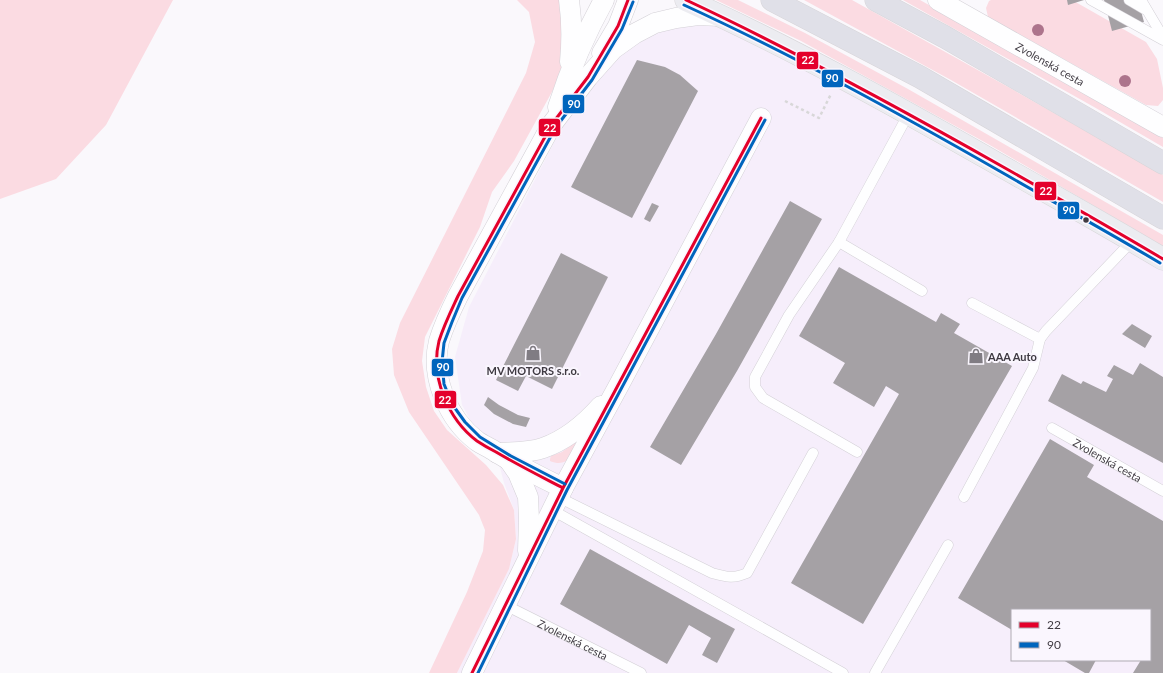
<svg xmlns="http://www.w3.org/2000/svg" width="1163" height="673" font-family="Lato,sans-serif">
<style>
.built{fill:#f6eefb;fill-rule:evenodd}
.green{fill:#fbdbe2}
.building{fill:#a5a1a5}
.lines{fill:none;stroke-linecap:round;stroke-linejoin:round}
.lane-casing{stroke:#d3d0d6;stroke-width:11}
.street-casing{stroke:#d3d0d6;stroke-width:21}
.primary-casing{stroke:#d7d5d8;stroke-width:23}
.highway-casing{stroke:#d7d5d8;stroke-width:23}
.path{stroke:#d8d7d8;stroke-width:2.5;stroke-dasharray:3 3;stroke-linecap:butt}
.lane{stroke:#fefeff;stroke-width:10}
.street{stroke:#fefeff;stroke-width:20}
.primary{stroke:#ececf1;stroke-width:22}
.highway{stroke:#e0e0e8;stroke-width:22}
.bus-1-casing{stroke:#faf6fe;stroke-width:6}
.bus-2-casing{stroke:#faf6fe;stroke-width:6}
.bus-1{stroke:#e4002b;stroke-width:3}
.bus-2{stroke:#0065bd;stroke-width:3}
.tree{fill:#ad748c}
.bus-dot{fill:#3f3a42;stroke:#faf6fe;stroke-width:1.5}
.labels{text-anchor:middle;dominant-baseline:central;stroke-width:4;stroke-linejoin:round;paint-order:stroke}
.street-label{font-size:11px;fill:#3f3a42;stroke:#faf6fe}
.poi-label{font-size:11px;font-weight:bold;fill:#3f3a42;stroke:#faf6fe;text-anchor:start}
.line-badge{stroke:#faf6fe;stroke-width:1.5}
.badge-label{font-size:11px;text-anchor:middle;font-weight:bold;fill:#fff}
</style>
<rect width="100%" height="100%" fill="#faf8fc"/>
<!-- built -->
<path class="built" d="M702 21 730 32 806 70 1163 270V673H457L509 569 516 539 514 510 504 483 493 441 473 425 462 405 455 357 469 307 559 133 587 85 618 51 647 33ZM1012 610H1150V660H1012Z"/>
<!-- green -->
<path class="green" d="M0 0H173L106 125 56 179 0 199Z
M517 0H560L563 30 562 66 553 90 514 161 492 192 480 227 425 337 422 361 426 387 434 411 447 430 486 465 503 485 514 510 516 539 509 569 457 673H429L467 592 483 551 485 530 479 515 409 412 394 375 392 349 400 323 526 73 535 42 529 12Z
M716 0H738L805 33 908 89 1163 235V246L988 144 801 41Z
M804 0H852L1010 88 1163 175V202L951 80Z
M903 0H920L1098 100 1163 138V147L1094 107Z
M991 0H1072L1146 42 1157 59 1163 88V100L1158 106 1146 105 988 17 986 8 989 1Z
M574 443H576C571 456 567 468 550 461V459L551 456 562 452Z"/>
<!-- building -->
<path class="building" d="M1067 0H1084L1068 5Z
M1104 0H1138L1144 22 1112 31Z
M637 60 665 67 680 75 698 91 632 218 571 187Z
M790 201 822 219 737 371 681 465 650 447 716 334Z
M652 203 659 206 650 222 644 219Z
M561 253 608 277 552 389 526 376 518 391 496 380Z
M839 267 936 322 941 313 960 324 954 333 1012 366 863 624 791 583 899 394 886 386 874 407 833 383 845 363 799 336Z
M1132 324 1152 336 1145 348 1122 334Z
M1140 363 1163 377V463L1048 401 1062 374 1081 384 1083 381 1106 392 1113 379 1107 376 1114 365 1133 375Z
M488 397 499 405 518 415 530 418 526 427 513 424 494 414 484 405Z
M1050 439 1094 465 1087 477 1163 521V673H1133L1141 660H1150V610H1012V630L958 598Z
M590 549 698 609 735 629 717 663 702 655 711 638 689 625 667 664 560 604Z
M1063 660H1096L1089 673H1085Z"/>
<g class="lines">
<defs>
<g id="lane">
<path d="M1091 0 1163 40"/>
<path d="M1129 0 1146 10"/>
<path d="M1141 0 1163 37"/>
<path d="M909 113 839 242 922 291"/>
<path d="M839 242 789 315 755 377V387L763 398 857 452"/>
<path d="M972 303 1040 339 1046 331 1132 241"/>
<path id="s1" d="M1052 428 1163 491"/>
<path d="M558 497 712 573C727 577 733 579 747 573L813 453"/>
<path d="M964 497 1033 368 1040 339"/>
<path d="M552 510 843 673"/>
<path id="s2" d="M505 605 641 673"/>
<path d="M875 673 948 545"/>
</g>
<g id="street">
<path d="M569 0C572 21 572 41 570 62"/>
<path id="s3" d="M938 0 1163 127"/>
<path d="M602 53 618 26 628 0"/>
<path d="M558 107C570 70 585 34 604 0"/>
<path d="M497 453C512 452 529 453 543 448 566 440 585 424 601 406"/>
<path d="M509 460 518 473 528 497 529 519 528 551"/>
<path d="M563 488C540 477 517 465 496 452 490 448 483 445 477 441 448 419 430 377 439 341 444 325 451 310 458 296L552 124 588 77 613 49 634 34 655 23 676 18 698 15 720 16"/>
<path d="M472 673 563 488 619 385 761 118"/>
</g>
<path id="primary" d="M686 0C792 48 894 105 996 163 1052 195 1108 226 1163 259"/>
<path id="highway" d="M772 0 920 77 1163 218
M876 0 945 37 1163 163"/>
</defs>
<!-- lane casing -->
<use href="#lane" class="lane-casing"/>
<!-- street casing -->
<use href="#street" class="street-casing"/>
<!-- primary casing -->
<use href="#primary" class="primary-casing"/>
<!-- highway casing -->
<use href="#highway" class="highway-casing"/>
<!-- path -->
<path class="path" d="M785 101 819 118 831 94"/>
<!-- lane -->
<use href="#lane" class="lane"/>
<!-- street -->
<use href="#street" class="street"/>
<!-- primary -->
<use href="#primary" class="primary"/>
<!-- highway -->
<use href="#highway" class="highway"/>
<defs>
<path id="bus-1" d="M686 0C795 51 901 109 1005 168 1058 198 1111 228 1163 259
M563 488C540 476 518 465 496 452 490 449 483 445 477 441 448 419 430 377 439 341 444 325 451 311 458 296L552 124 588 77 618 26 628 0
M472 673 563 488 761 118"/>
<path id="bus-2" d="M684 5C793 55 898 113 1003 173 1055 203 1108 232 1160 263
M565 484 511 456 480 437 465 422 452 404 444 384 442 362 444 343 452 322 462 298 556 127 592 80 622 29 633 2
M478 673 567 490 765 120"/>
</defs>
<!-- bus-1 casing -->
<use href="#bus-1" class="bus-1-casing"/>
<!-- bus-2 casing -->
<use href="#bus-2" class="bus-2-casing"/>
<!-- bus-1 -->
<use href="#bus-1" class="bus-1"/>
<!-- bus-2 -->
<use href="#bus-2" class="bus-2"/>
</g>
<!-- trees -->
<g class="tree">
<circle cx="1038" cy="30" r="6"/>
<circle cx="1125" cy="81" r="6"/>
</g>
<!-- icons -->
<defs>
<symbol id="shop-bare" viewBox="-9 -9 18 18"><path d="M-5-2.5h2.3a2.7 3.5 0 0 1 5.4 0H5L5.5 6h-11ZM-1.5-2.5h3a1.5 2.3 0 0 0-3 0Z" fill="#807c83" stroke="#faf6fe" stroke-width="2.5" paint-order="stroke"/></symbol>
</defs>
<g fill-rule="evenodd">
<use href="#shop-bare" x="522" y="342" width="22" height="22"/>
<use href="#shop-bare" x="965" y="345" width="22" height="22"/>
</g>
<!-- markers -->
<circle class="bus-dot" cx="1086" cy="220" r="3.5"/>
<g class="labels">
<!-- street labels -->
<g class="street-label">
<text stroke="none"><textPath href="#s3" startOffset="129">Zvolenská cesta</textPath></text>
<text stroke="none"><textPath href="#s1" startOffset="64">Zvolenská cesta</textPath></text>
<text stroke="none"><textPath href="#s2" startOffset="76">Zvolenská cesta</textPath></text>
</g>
<!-- poi labels -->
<g class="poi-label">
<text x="988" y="356">AAA Auto</text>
<text x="533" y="370" text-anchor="middle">MV MOTORS s.r.o.</text>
</g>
</g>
<g class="line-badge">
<rect x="796" y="51" width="23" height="19" rx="4" fill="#e4002b"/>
<rect x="821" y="69" width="23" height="19" rx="4" fill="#0065bd"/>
<rect x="562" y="94" width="23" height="20" rx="4" fill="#0065bd"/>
<rect x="538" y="118" width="23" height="19" rx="4" fill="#e4002b"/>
<rect x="1034" y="181" width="23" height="20" rx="4" fill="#e4002b"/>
<rect x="1057" y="201" width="23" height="19" rx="4" fill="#0065bd"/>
<rect x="431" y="358" width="23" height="19" rx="4" fill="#0065bd"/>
<rect x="434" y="390" width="23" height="19" rx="4" fill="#e4002b"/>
</g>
<g class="badge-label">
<text x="808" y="64">22</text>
<text x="832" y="82">90</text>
<text x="574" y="108">90</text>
<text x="550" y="132">22</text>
<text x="1046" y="195">22</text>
<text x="1069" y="214">90</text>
<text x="443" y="371">90</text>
<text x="445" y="404">22</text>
</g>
<!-- legend -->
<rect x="1011" y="609" width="140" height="52" fill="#faf6fe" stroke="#afabb3"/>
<rect x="1019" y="622" width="20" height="6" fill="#e4002b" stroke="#afabb3"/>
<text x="1047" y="629" font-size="12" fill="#3f3a42">22</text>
<rect x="1019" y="642" width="20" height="6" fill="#0065bd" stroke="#afabb3"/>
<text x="1047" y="649" font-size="12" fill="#3f3a42">90</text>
</svg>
